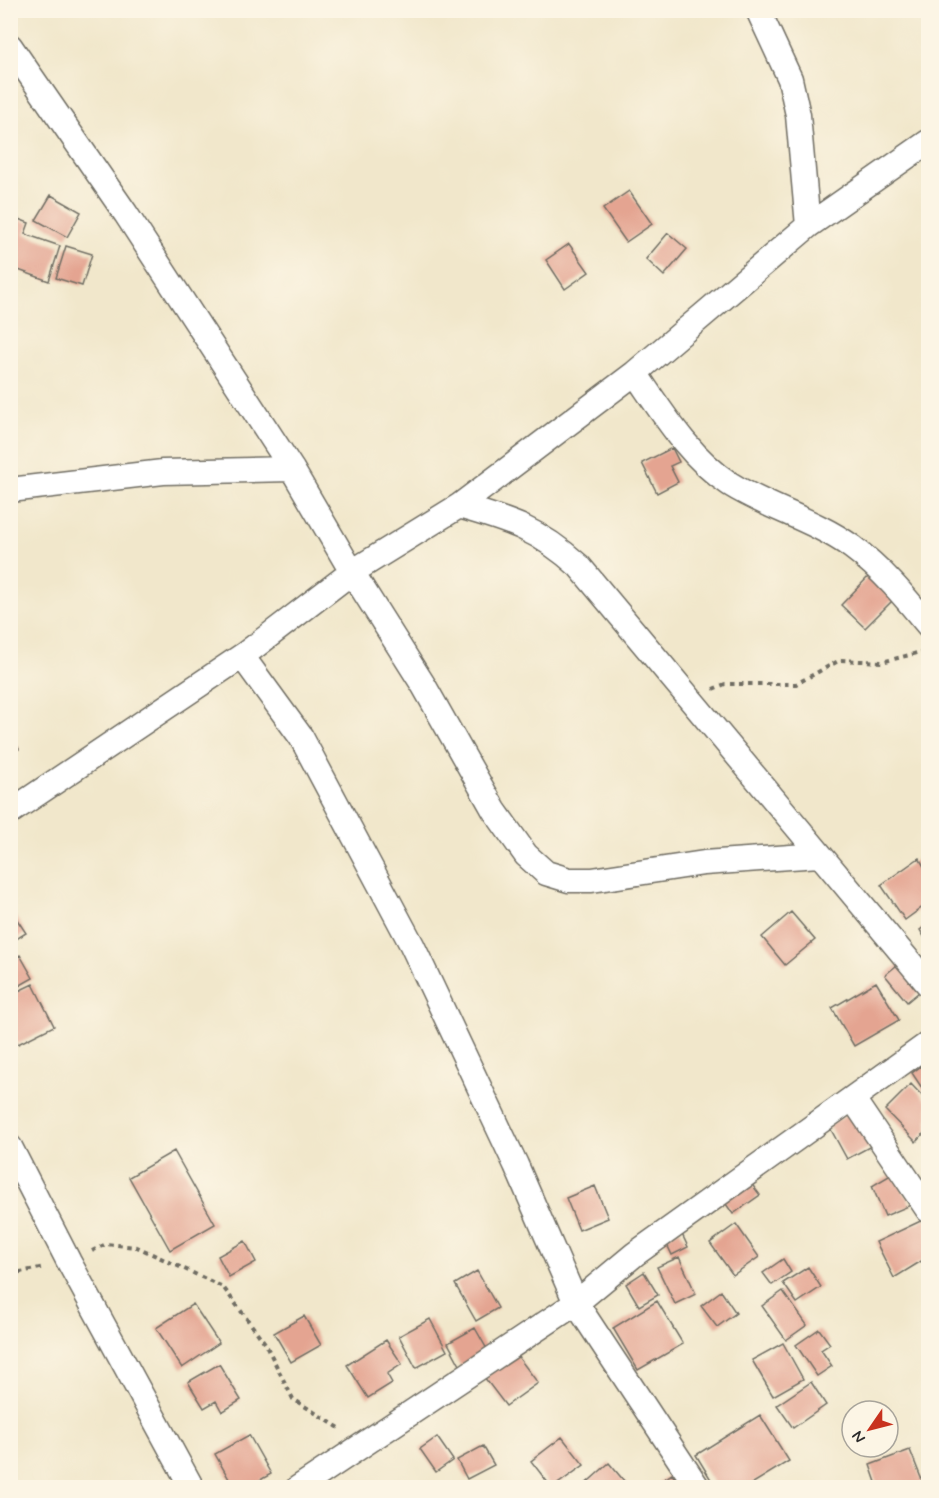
<svg xmlns="http://www.w3.org/2000/svg" width="939" height="1498" font-family="Mynerve,sans-serif">
<style>
.building{fill:#e4a491}
.lines{fill:none;stroke-linecap:round;stroke-linejoin:round}
.minor-casing{stroke:#706d63;stroke-width:27}
.path{stroke:#706d63;stroke-width:4;stroke-dasharray:4.5 4.5;stroke-linecap:butt}
.minor{stroke:#fff;stroke-width:24}
</style>
<rect width="100%" height="100%" fill="#fcf5e5"/>
<filter id="ink" filterUnits="userSpaceOnUse"><feTurbulence type="fractalNoise" baseFrequency=".0167" numOctaves="2"/><feDisplacementMap in="SourceGraphic" scale="12" xChannelSelector="R" yChannelSelector="G"/><feConvolveMatrix kernelMatrix="1 2 1 2 8 2 1 2 1" color-interpolation-filters="sRGB"/></filter>
<filter id="wash" filterUnits="userSpaceOnUse"><feTurbulence type="fractalNoise" baseFrequency=".008" numOctaves="4" result="noise"/><feDisplacementMap in="SourceGraphic" scale="24" xChannelSelector="R" yChannelSelector="G"/><feGaussianBlur stdDeviation="1.35" result="paint"/><feColorMatrix in="noise" values="0 0 0 0 0 0 0 0 0 0 0 0 0 0 0 0 0 1.4 0 .05"/><feComposite in="paint" operator="in"/></filter>
<g filter="url(#wash)">
<rect width="100%" height="100%" fill="#f1e7cb"/>
<g id="blocks">
<!-- building -->
<path class="building" d="M629 191 652 224 626 242 603 209Z
M51 195 81 212 67 237 36 220Z
M10 216 29 223 25 234 60 246 49 281 10 267Z
M668 233 687 249 664 276 646 259Z
M569 244 589 272 565 289 546 260Z
M66 246 92 254 82 286 56 278Z
M672 448 679 462 670 466 678 482 657 493 642 463Z
M869 576 894 599 865 628 841 605Z
M10 734 19 749 10 754Z
M919 858 928 873V903L905 920 881 885Z
M10 909 26 933 10 943Z
M791 912 815 940 785 965 762 937Z
M928 924V943L920 930Z
M20 955 33 978 10 991V961Z
M902 961 924 988 907 1002 885 975Z
M876 982 899 1020 854 1046 832 1008Z
M33 984 54 1026 18 1044 10 1030V995Z
M928 1061V1097L912 1073Z
M911 1084 928 1102V1129L916 1142 885 1110Z
M854 1111 875 1144 847 1159 829 1126Z
M174 1151 215 1224 170 1250 129 1177Z
M894 1173 911 1205 885 1216 872 1186Z
M747 1178 760 1195 733 1214 721 1197Z
M595 1186 608 1218 579 1230 566 1198Z
M927 1218 928 1257 894 1278 876 1242Z
M736 1224 759 1257 733 1275 710 1243Z
M680 1230 688 1247 672 1255 664 1238Z
M245 1241 256 1262 229 1277 218 1256Z
M679 1257 696 1294 675 1304 657 1267Z
M783 1259 791 1272 772 1285 763 1273Z
M808 1267 821 1287 797 1303 783 1283Z
M477 1271 498 1308 476 1321 455 1284Z
M644 1272 658 1295 639 1306 626 1284Z
M721 1291 736 1313 717 1327 701 1306Z
M783 1291 807 1325 786 1340 762 1306Z
M657 1301 683 1344 638 1370 613 1328Z
M193 1304 219 1343 182 1368 156 1328Z
M304 1316 321 1345 291 1362 274 1333Z
M430 1319 447 1351 416 1368 399 1336Z
M475 1328 488 1351 461 1367 448 1343Z
M819 1329 830 1344 821 1350 832 1366 817 1376 796 1345Z
M386 1340 402 1364 387 1374 392 1383 368 1398 347 1365Z
M783 1343 803 1379 773 1396 752 1360Z
M516 1354 538 1383 506 1406 484 1377Z
M219 1364 241 1400 222 1412 216 1401 204 1408 188 1382Z
M811 1382 826 1405 793 1428 777 1405Z
M760 1415 789 1461 745 1488H716L696 1455Z
M249 1435 271 1474 246 1488H234L215 1454Z
M437 1437 453 1460 436 1472 420 1449Z
M562 1437 584 1465 552 1488 531 1461Z
M483 1446 494 1465 467 1479 457 1460Z
M910 1450 925 1488H878L870 1465Z
M609 1463 630 1488H581Z
M672 1474 681 1488H650Z"/>
</g>
</g>
<g filter="url(#ink)">
<use href="#blocks" fill-opacity="0" stroke="#706d63" stroke-width="1.5"/>
<g class="lines">
<defs>
<path id="minor" d="M758 10 790 79 798 115 808 226
M10 46 126 214 292 469 352 572 424 686 494 810 526 855 546 873 569 880H592L704 863 819 855
M635 373C662 412 689 457 730 484 768 508 815 520 852 547 882 569 905 597 928 625
M10 490 163 472 292 469
M459 506C511 521 538 529 579 566L928 984
M242 656 301 737 412 945 516 1165 576 1303 698 1488
M10 812 245 654 352 572 459 506 635 373 808 226 928 142
M853 1099 928 1210
M10 1147 69 1262 192 1488
M298 1488 576 1303 635 1254 928 1044"/>
</defs>
<!-- minor casing -->
<use href="#minor" class="minor-casing"/>
<!-- path -->
<path class="path" d="M713 689 725 684H796L840 660 882 662 925 651
M92 1251 106 1244 137 1247 223 1287 265 1343 293 1399 341 1429
M10 1274 45 1267"/>
<!-- minor -->
<use href="#minor" class="minor"/>
</g>
</g>
<!-- margin -->
<rect width="939" height="1498" fill="none" stroke="#fcf5e5" stroke-width="36"/>
<!-- north arrow -->
<g transform="translate(870 1429) rotate(235)"><circle r="28" fill="#fcf5e5" stroke="#a8a49b" stroke-width="1.5"/>
<path d="M0-4.5L10 22L0 15L-10 22Z" fill="#c8321e"/>
<text y="-9" font-size="16" font-weight="bold" text-anchor="middle" fill="#2b2b2b">N</text>
</g>
</svg>
